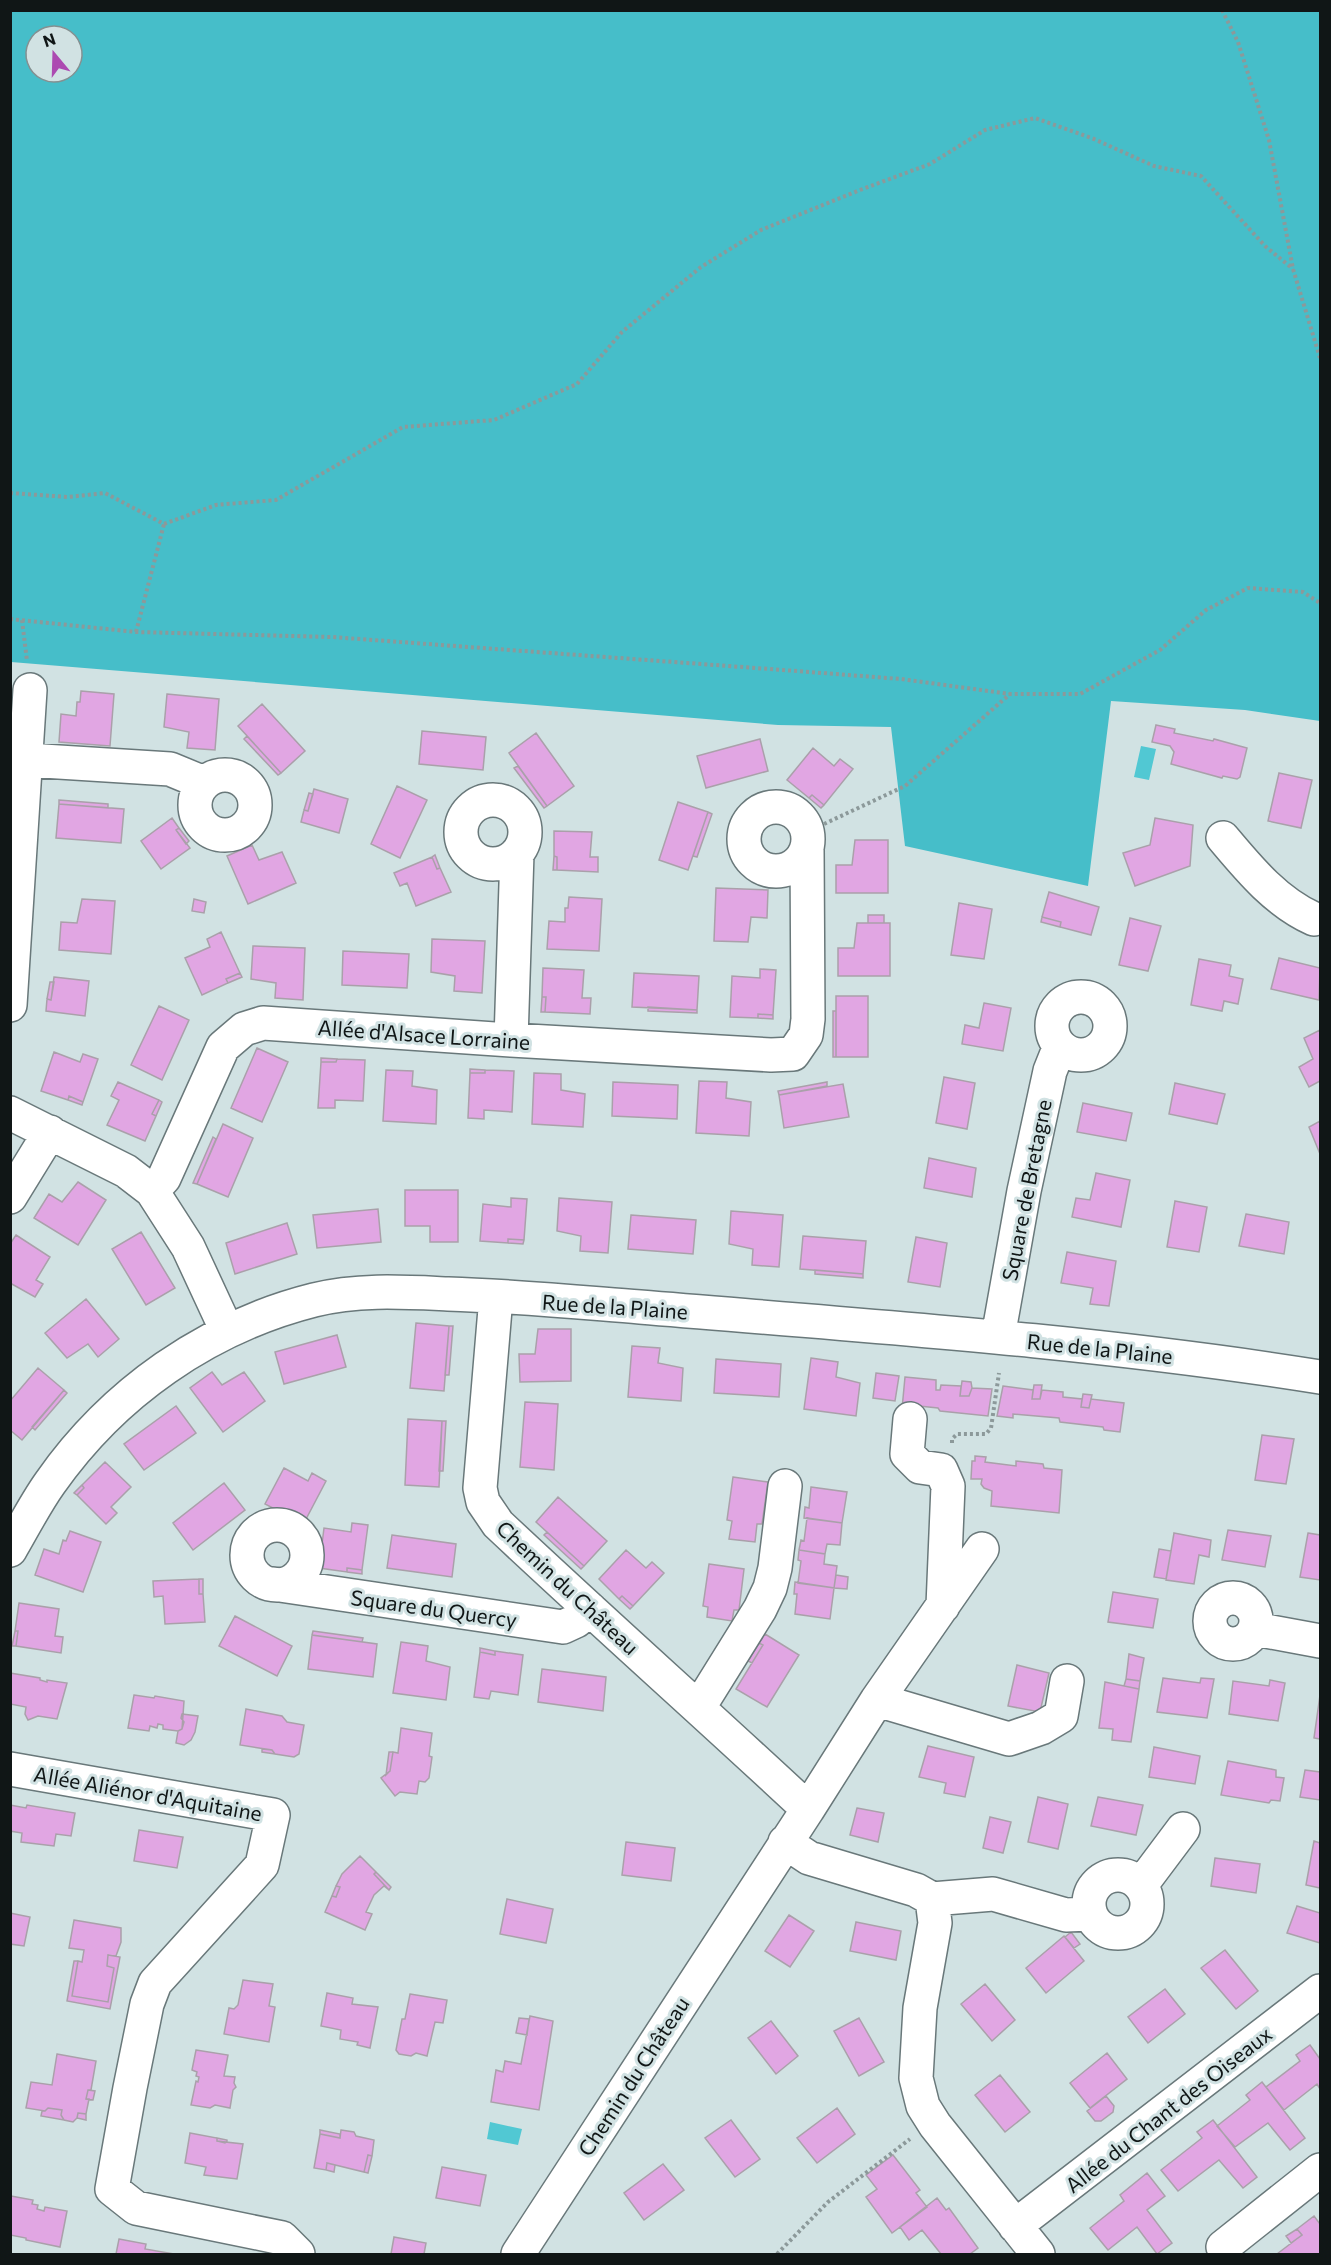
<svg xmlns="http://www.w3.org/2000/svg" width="1331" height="2265" font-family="Commissioner,sans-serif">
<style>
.forest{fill:#46bec9;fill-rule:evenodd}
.water{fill:#51c8d3}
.building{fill:#e1a6e3;stroke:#aaa0aa;stroke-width:1.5}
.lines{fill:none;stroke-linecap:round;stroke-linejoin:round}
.minor-casing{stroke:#69787a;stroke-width:36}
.path{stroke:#8c999a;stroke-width:4;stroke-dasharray:3 3;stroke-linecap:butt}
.minor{stroke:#fff;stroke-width:33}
.labels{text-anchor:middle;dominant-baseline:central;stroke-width:6;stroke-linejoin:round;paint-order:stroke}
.street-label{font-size:21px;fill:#101616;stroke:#d1e2e3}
</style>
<rect width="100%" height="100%" fill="#d1e2e3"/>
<!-- forest -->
<path class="forest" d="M11 10 1320 11V721L1245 710 1111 701 1088 886 905 846 891 727 778 725 11 662ZM36 36H72V72H36Z"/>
<!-- water -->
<path class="water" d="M1141 746 1156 749 1149 780 1134 777Z
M490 2122 522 2129 518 2145 487 2139Z"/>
<!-- building -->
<path class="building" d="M81 691 114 694 110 746 59 742 61 714 76 716 77 702H80Z
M167 694 219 699 215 750 187 748 189 732 164 727Z
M262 704 305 751 281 773 238 726Z
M1156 725 1175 729 1174 733 1213 741 1214 739 1247 748 1240 777 1237 779 1223 776 1222 778 1171 764 1174 752 1170 746 1152 742Z
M422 731 486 737 483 770 419 764Z
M536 733 574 786 547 806 509 753Z
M247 736 281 773 278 775 244 739Z
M760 739 768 771 706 788 697 756Z
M813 748 834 766 840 759 853 769 824 805 812 795 809 798 787 780Z
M518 766 547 806 544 808 514 768Z
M1279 773 1312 780 1301 828 1268 821Z
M397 786 427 800 400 858 371 844Z
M314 789 348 799 339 833 301 822 304 810 308 811Z
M309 793 313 794 308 811 304 810Z
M812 795 824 805 821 808 809 798Z
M59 800 108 804V808L59 804Z
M678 802 708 812 688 870 659 860Z
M59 804 124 809 121 843 56 838Z
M708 812 712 814 697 857 693 856Z
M172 818 179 828 176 830 190 848 161 869 141 841Z
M1155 818 1193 825 1190 866 1135 886 1123 853 1150 845Z
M179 828 189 841 186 844 176 830Z
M554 831 592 832 590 857H598V872L557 870V857L554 856Z
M855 840H888V893H836V865H852Z
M252 845 259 860 282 852 296 883 248 904 227 856Z
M435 855 440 868 437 869 432 857Z
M554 856 557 857V870H553Z
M432 857 437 869 440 868 451 892 416 906 407 883 400 886 394 873Z
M716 888 768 890 767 918 751 917 748 942 714 941Z
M1049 892 1099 907 1091 935 1060 927 1061 922 1042 917Z
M569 897 602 899 599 951 547 949 549 921 565 922V908H568Z
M82 899 115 901 111 954 59 950 61 922 77 923Z
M194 899 206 902 204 913 192 911Z
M959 903 992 909 984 959 951 955Z
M868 915H884V923H868Z
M1042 917 1061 922 1060 927 1041 922Z
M1130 918 1161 926 1148 971 1119 965Z
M857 923H890V976H838V948H854Z
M221 932 240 973 226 979 228 983 202 995 185 958 210 947 207 939Z
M432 939 485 941 482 993 454 991 455 976 431 972Z
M253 946 305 948 303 1000 275 998 276 983 251 979Z
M343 951 409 954 407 988 342 985Z
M1279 958 1320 968 1319 1000 1271 989Z
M1199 959 1231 965 1229 976 1243 979 1238 1004 1224 1001 1222 1011 1191 1005Z
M543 968 584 970 582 998H591L590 1014 545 1012 546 997H542Z
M760 969 776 970 773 1015 758 1014V1018L730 1017 732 976 760 978Z
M240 973 242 977 228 983 226 979Z
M634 973 699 976 697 1010 632 1007Z
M54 977 89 981 85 1016 46 1011 47 999 51 1000Z
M50 982H54L51 1000 47 999Z
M836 996H868V1057H836Z
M542 997H546L545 1012H541Z
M984 1003 1011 1008 1003 1051 962 1044 965 1025 979 1028Z
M159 1006 189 1020 162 1080 131 1065Z
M648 1007 697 1010V1013L648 1011Z
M833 1011H836V1057H833Z
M758 1014 773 1015V1019L758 1018Z
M1320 1030V1081L1309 1087 1299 1067 1313 1059 1304 1038Z
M257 1048 288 1062 262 1122 231 1108Z
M54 1052 80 1062 83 1054 98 1059 83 1102 69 1096 68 1100 41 1091Z
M321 1058 337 1059 336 1062H321Z
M337 1059 365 1060 363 1101 335 1100V1108H318L321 1062H336Z
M470 1069 485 1070V1073H470Z
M386 1070 413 1071 412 1086 437 1090 436 1124 383 1121Z
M485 1070 514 1071 512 1112 484 1110V1119L468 1118 470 1073H485Z
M534 1073 561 1074V1090L585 1094 583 1127 532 1124Z
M944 1077 975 1083 967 1129 936 1123Z
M699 1081 727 1082 726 1098 751 1102 749 1136 696 1133Z
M118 1082 159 1100 152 1114 156 1116 145 1141 107 1125 119 1100 111 1096Z
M613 1082 678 1085 677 1119 612 1116Z
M827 1082V1086L779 1095 778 1091Z
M1175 1083 1225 1094 1217 1124 1169 1114Z
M843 1084 849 1117 784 1128 779 1095Z
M69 1096 83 1102 82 1105 68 1100Z
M159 1100 162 1102 156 1116 152 1114Z
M1083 1103 1132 1113 1126 1141 1077 1132Z
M1320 1121V1154L1309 1127Z
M223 1124 253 1138 228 1197 197 1184Z
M213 1137 216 1139 197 1184 193 1183Z
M929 1158 976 1168 972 1197 924 1188Z
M1096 1173 1130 1180 1121 1227 1072 1217 1076 1198 1090 1200Z
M78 1182 106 1200 78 1245 34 1218 49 1194 62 1202Z
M405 1190H458V1242H430V1226H405Z
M511 1198 527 1199 524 1240 508 1239V1243L480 1241 483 1204 511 1207Z
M559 1198 612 1202 608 1253 580 1251 581 1236 557 1231Z
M1175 1201 1207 1207 1199 1252 1167 1247Z
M378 1209 381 1242 317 1248 313 1215Z
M731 1211 783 1215 779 1267 752 1265 753 1249 729 1244Z
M1246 1214 1289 1222 1284 1254 1239 1246Z
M631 1215 696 1220 693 1254 628 1249Z
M287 1223 297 1254 235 1274 226 1243Z
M141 1232 175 1288 146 1305 112 1249Z
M16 1235 50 1257 36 1280 43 1284 35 1297 10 1283V1244Z
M803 1236 866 1241 863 1274 800 1269Z
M916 1237 947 1243 940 1287 908 1282Z
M508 1239 524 1240 523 1244 508 1243Z
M1067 1252 1116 1261 1109 1306 1090 1304 1093 1288 1061 1283Z
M815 1270 863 1274V1278L815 1274Z
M86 1299 119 1339 98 1357 88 1344 67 1358 45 1333Z
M416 1323 449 1326 444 1391 410 1388Z
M449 1326H453L449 1375H445Z
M538 1329H571V1381L520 1382 519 1354H535Z
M337 1335 346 1367 284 1384 275 1352Z
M632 1346 660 1348 658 1363 683 1368 681 1401 628 1397Z
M811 1358 838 1362 836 1377 860 1383 856 1416 804 1409Z
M716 1359 781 1364 779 1397 714 1393Z
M38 1368 64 1390 22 1440 10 1430V1401Z
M212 1372 222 1385 244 1372 265 1401 223 1432 190 1388Z
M876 1373 899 1376 895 1401 873 1398Z
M905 1377 936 1380V1390H940L941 1385 961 1386 960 1396H969L972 1388 992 1389 988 1416 940 1411 938 1408 919 1406 902 1409Z
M962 1381 971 1382 972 1388 969 1396H960Z
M1034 1385H1042L1040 1399H1032Z
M1003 1386 1033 1390 1032 1399H1040L1042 1390 1063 1392V1397L1082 1399 1081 1407 1089 1408 1091 1399 1124 1403 1120 1432 1104 1430 1103 1427 1060 1422 1059 1418 1013 1414V1418L997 1416Z
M64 1390 67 1393 35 1430 32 1427Z
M1083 1394 1092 1395 1089 1408 1081 1407Z
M525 1402 558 1404 554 1470 520 1467Z
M176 1406 196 1433 144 1470 124 1444Z
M408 1419 442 1421 439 1487 405 1485Z
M442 1421H446L443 1471H439Z
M1262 1435 1294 1439 1286 1484 1255 1480Z
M975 1456 986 1457 985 1462 1016 1466V1461L1043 1464 1044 1468 1062 1470 1059 1513 991 1506 992 1491 984 1488 981 1484 982 1479H971L972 1461H975Z
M105 1462 131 1487 111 1507 117 1513 106 1524 77 1495 84 1488 82 1485Z
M284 1468 308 1481 312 1473 326 1481 305 1521 292 1514 290 1517 265 1504Z
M733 1477 768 1482 762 1524H757L755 1542 729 1539 732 1521 727 1520Z
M224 1483 245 1510 193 1550 173 1523Z
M82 1485 84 1488 77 1495 74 1493Z
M811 1487 847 1492 842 1523 804 1518 805 1507 809 1508Z
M558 1497 607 1541 584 1566 536 1522Z
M292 1514 305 1521 303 1524 290 1517Z
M807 1518 842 1523 840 1545 827 1544 825 1554 799 1550 801 1540 804 1541Z
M352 1523 368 1525 362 1570 347 1568V1572L319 1568 324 1528 351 1532Z
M1228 1530 1271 1536 1265 1567 1222 1560Z
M70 1531 101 1542 83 1592 35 1575 44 1549 59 1554 63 1540 66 1541Z
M547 1532 584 1566 581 1569 544 1535Z
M1174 1533 1211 1540 1209 1557 1199 1555 1194 1584 1166 1580Z
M1308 1533 1320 1535V1580L1300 1577Z
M392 1535 456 1544 452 1577 387 1568Z
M1159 1549 1171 1551 1166 1579 1154 1577Z
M626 1550 646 1568 652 1562 664 1573 633 1606 622 1596 619 1599 599 1579Z
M799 1550 825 1554 824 1564 837 1566 834 1588 798 1583 801 1561 798 1560Z
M709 1564 744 1569 739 1610H734L732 1621 707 1617 708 1607 703 1606Z
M347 1568 362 1570V1574L347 1572Z
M836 1575 848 1577 847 1589 834 1588Z
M199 1579H203V1594H199Z
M199 1579V1594H203L205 1622 165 1624 163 1596 154 1597 153 1581Z
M795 1582 834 1588 830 1619 795 1614 797 1594H794Z
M1113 1592 1158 1599 1153 1628 1108 1622Z
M622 1596 633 1606 630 1609 619 1599Z
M19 1603 59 1609 55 1636 63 1637 61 1653 16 1646 18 1631H15Z
M235 1616 292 1646 277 1676 219 1646Z
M15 1631H18L16 1646H12Z
M313 1631 363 1638 362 1642 312 1635Z
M765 1634 799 1655 767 1707 736 1689 763 1645 759 1643Z
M312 1635 377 1644 373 1677 308 1669Z
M401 1642 428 1646 426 1661 450 1667 446 1700 393 1693Z
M759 1643 763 1645 752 1663 748 1661Z
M480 1648 495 1651V1655L480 1652Z
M495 1651 523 1655 518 1695 491 1691 489 1699 474 1697 480 1652 495 1655Z
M1129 1654 1144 1658 1140 1681 1126 1679Z
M1017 1665 1049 1673 1040 1712 1008 1706Z
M542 1669 606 1677 603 1711 538 1702Z
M10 1673 40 1678V1680L47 1682V1680L67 1683 57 1719 38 1716 28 1720 25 1714 26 1707 10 1704Z
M1163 1678 1200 1683 1201 1678 1214 1679 1207 1718 1157 1712Z
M1126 1679 1140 1681 1139 1689 1124 1686Z
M1270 1680 1285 1683 1278 1721 1229 1714 1233 1681 1269 1686Z
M1105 1682 1139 1689 1131 1742 1112 1740 1113 1729 1099 1728Z
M134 1695 154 1698 155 1696 184 1701 182 1729 178 1731 163 1729V1725L158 1724 157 1728 150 1726 149 1731 128 1728Z
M1320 1695V1739L1314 1738Z
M246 1709 282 1716 287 1722 304 1725 299 1754 294 1757 275 1754 272 1750 240 1745Z
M182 1714 198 1716 195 1732 191 1740 184 1745 176 1743 178 1731 182 1729 184 1722 181 1718Z
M401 1728 432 1733 429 1756 432 1757 429 1778 425 1782 419 1781 417 1794 400 1792 395 1796 381 1778 390 1771 393 1752 398 1753Z
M928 1746 974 1757 965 1797 944 1793 946 1783 919 1777Z
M1154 1747 1200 1756 1195 1784 1149 1777Z
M262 1749 272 1750 275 1754 262 1752Z
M389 1752H393L390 1771 386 1775Z
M1228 1761 1276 1770V1777L1284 1778 1280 1801 1271 1800 1269 1803 1221 1795Z
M1305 1770 1320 1772V1800L1300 1797Z
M1038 1797 1068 1804 1058 1849 1028 1842Z
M1098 1797 1143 1805 1136 1835 1091 1826Z
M10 1805 26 1808 27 1805 75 1813 71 1836 56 1834 54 1846 21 1842 22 1833 10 1831Z
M857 1808 884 1813 878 1842 850 1835Z
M990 1817 1011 1822 1003 1853 983 1848Z
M139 1830 183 1837 177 1868 134 1861Z
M1314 1841 1320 1843V1888L1306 1885Z
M626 1842 675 1848 671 1881 622 1875Z
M360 1856 376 1872 374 1874 389 1890 384 1886 374 1895 366 1912 372 1914 365 1930 325 1912 332 1896 336 1897 340 1887 336 1886 342 1874Z
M1215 1858 1260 1864 1256 1893 1211 1886Z
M376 1872 391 1887 389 1890 374 1874Z
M336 1886 340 1887 336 1897 332 1896Z
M507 1899 553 1909 546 1943 500 1934Z
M1297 1906 1320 1913V1943L1287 1933Z
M10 1913 30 1917 24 1946 10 1944Z
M789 1915 814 1931 790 1967 765 1951Z
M74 1920 121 1928V1942L116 1956 108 1955 107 1966 114 1968 108 2002 72 1996 78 1961 82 1962 84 1950 69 1948Z
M856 1922 901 1931 896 1960 850 1951Z
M1071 1932 1080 1944 1074 1948 1065 1937Z
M1064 1936 1084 1961 1046 1993 1026 1968Z
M1225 1950 1258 1991 1236 2009 1201 1968Z
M108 1955 120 1957 110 2009 67 2001 74 1961H78L72 1996 108 2002 114 1968 107 1966Z
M243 1980 273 1984 269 2006 275 2007 269 2042 224 2034 229 2008 234 2009 238 2005Z
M985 1984 1015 2020 992 2041 961 2004Z
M1165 1989 1185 2014 1148 2043 1128 2017Z
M327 1993 353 1998 352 2004 378 2007 370 2048 357 2045 358 2042 340 2039 341 2030 321 2026Z
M410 1994 447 2000 443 2023 435 2022 427 2056 416 2053 411 2056 399 2054 396 2050 402 2019H405Z
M530 2016 553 2021 539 2110 491 2102 496 2070 503 2072 505 2061 521 2064Z
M519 2018 529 2019 527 2035 516 2033Z
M859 2018 884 2062 859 2076 834 2031Z
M771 2021 798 2056 776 2074 748 2038Z
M1310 2045 1320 2059V2089L1317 2084 1284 2110 1266 2087 1300 2061 1296 2055Z
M196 2050 228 2055 224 2076 235 2077 234 2083 236 2087 233 2090 230 2108 215 2105 210 2108 191 2105 196 2081 198 2082 199 2077 196 2076 197 2072 192 2070Z
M1107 2053 1127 2079 1090 2108 1070 2083Z
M57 2054 96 2061 91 2090H88L86 2099H89L86 2114 78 2113 77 2118 73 2122 64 2120 61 2115 62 2110 48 2108 45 2111 26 2108 31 2082 52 2085Z
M1000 2075 1030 2112 1005 2132 975 2095Z
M1262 2082 1305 2138 1290 2150 1268 2123 1235 2147 1217 2126 1250 2100 1246 2095Z
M88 2090 95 2091 93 2100 86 2099Z
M1106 2096 1114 2106 1113 2112 1101 2121H1095L1087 2111Z
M48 2108 62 2110 61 2115 64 2120 41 2116 42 2111H45Z
M837 2108 855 2134 817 2163 797 2138Z
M78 2113 86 2114V2120L77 2118Z
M731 2120 760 2159 735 2177 705 2138Z
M1213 2120 1257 2177 1243 2188 1219 2160 1178 2191 1161 2170 1202 2138 1197 2132Z
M320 2130 340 2134V2138L320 2134Z
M341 2130 354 2132 356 2136 374 2140 372 2156 368 2155 364 2172 327 2163 326 2170 314 2168 320 2134 340 2138Z
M190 2133 217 2138V2141L243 2144 237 2179 204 2175 206 2167 185 2163Z
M217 2138 227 2140V2141L225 2143 217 2141Z
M368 2155 372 2156 368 2173 364 2172Z
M893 2155 920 2190 916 2193 927 2207 892 2233 866 2197 877 2189 866 2175Z
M327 2163 335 2165 334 2172 326 2170Z
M663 2164 684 2190 644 2220 624 2193Z
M442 2167 486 2175 480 2206 436 2198Z
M1147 2173 1165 2196 1147 2210 1172 2243 1157 2254 1137 2227 1108 2250 1090 2228 1124 2201 1120 2195Z
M11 2196 33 2200 32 2204 38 2205 37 2209 44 2211 45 2207 67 2211 60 2247 26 2240V2238L10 2235Z
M937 2198 946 2210 949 2208 978 2248 970 2254H941L922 2230 909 2240 900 2227Z
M1314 2216 1320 2224V2254H1277L1302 2235 1297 2229Z
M1297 2229 1302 2235 1291 2243 1286 2236Z
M394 2237 426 2243 424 2254H387H391Z
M119 2239 146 2244 145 2249 174 2254H116Z"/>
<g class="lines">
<defs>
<path id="minor" d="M27 760 170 769 204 783
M195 805a30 30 0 1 1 60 0a30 30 0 1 1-60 0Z
M461 832a32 32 0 1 1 64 0a32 32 0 1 1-64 0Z
M744 839a32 32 0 1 1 64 0a32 32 0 1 1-64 0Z
M1223 838C1249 869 1276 902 1314 919
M1052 1026a29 29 0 1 1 58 0a29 29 0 1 1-58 0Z
M10 1005 30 690
M511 1040 517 853
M10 1113 126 1171 152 1191 188 1247 227 1331
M152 1191 164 1178 223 1047 244 1029 263 1023 511 1040 771 1055 793 1054 806 1035 808 1019 807 848
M10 1197 50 1132
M496 1297 480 1488 483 1502 498 1524C600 1620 705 1713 808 1809L518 2254
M998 1337 1024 1191 1050 1071 1060 1046
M910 1419 907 1454 920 1467 941 1470 948 1486 943 1606
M247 1555a30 30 0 1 1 60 0a30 30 0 1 1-60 0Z
M10 1550C23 1528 35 1504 50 1483 113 1393 207 1327 314 1300 358 1289 404 1292 448 1294 512 1296 576 1302 640 1307 868 1326 1095 1341 1320 1377
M273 1584 563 1627 576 1621 590 1609
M1210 1621a23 23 0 1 1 46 0a23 23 0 1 1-46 0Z
M1255 1629 1320 1641
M877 1700 1009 1739 1041 1728 1061 1716 1067 1681
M699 1707 760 1609 770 1588 775 1568 785 1486
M10 1769 273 1815 262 1865 155 1983 147 2004 130 2088 112 2189 136 2208 282 2238 298 2254
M808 1809 877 1700 982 1549
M785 1842 809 1858 916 1890 932 1899 935 1923 920 2008 916 2078 923 2106 935 2125 1038 2254
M1089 1904a29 29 0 1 1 58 0a29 29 0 1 1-58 0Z
M1141 1885 1183 1829
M932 1899 993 1894 1066 1915 1090 1914
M1015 2226 1320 1991
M1223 2247 1320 2170"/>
</defs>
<!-- minor casing -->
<use href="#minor" class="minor-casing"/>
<!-- path -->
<path class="path" d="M1222 10 1238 42 1269 140 1293 269 1320 358
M10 493 68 497 105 493 164 524 216 505 276 500 403 427 494 420 577 384 622 332 701 267 761 230 860 190 930 164 985 130 1035 118 1094 139 1154 166 1201 176 1265 246 1293 269
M10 619 136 632 332 637 783 670 901 679 1010 694H1080L1160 650 1206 610 1248 588 1303 592 1320 603
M22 620 27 661
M136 632 164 524
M824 824 905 786 1010 694
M952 1443V1439L957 1434H986L991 1428 999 1373
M777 2254 828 2202 910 2139"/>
<!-- minor -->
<use href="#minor" class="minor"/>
</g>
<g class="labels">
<!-- street labels -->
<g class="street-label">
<text transform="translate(424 1034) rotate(4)">Allée d'Alsace Lorraine</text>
<text transform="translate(1026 1190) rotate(-79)">Square de Bretagne</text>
<text transform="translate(615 1306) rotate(4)">Rue de la Plaine</text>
<text transform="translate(1100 1348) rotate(6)">Rue de la Plaine</text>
<text transform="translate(568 1587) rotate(43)">Chemin du Château</text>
<text transform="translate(434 1608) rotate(8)">Square du Quercy</text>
<text transform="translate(148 1793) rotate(10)">Allée Aliénor d'Aquitaine</text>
<text transform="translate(633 2076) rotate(-57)">Chemin du Château</text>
<text transform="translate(1168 2109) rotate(-38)">Allée du Chant des Oiseaux</text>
</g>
</g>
<!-- border -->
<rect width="1331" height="2265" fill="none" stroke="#101616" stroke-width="24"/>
<!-- north arrow -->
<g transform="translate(54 54) rotate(341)"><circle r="28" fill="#d1e2e3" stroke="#849091" stroke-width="1.5"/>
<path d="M0-4.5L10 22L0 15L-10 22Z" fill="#ac4ab1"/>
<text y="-9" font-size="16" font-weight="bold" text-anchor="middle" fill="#101616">N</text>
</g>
</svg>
